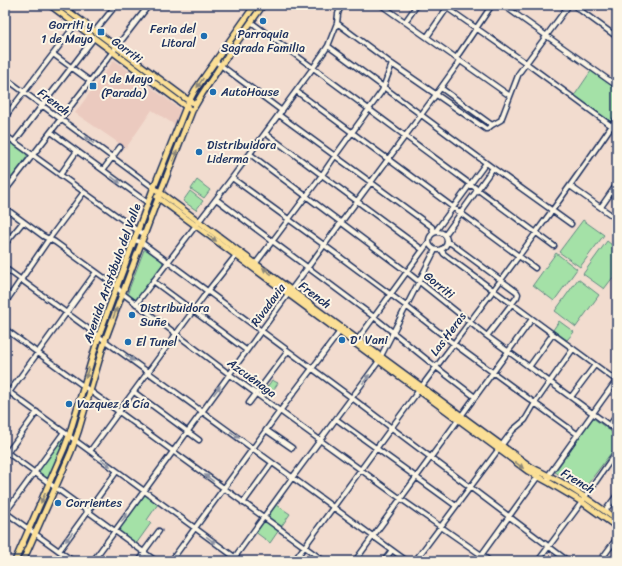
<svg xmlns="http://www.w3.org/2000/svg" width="622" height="566" font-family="Sriracha,sans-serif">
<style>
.built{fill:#ebcabf}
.green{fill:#a4e1a7;stroke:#608882}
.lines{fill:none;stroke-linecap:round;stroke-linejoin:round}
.minor-casing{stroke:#1b2f5e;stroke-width:7}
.major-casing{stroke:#1b2f5e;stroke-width:8}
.minor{stroke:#fcf5e5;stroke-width:4}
.major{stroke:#fbdf96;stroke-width:5}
.oneway{fill:#8b877a}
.oneway2{fill:#8c92a2}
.poi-dot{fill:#1f6fb2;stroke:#fcf5e5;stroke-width:1.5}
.labels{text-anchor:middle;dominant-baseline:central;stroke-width:4;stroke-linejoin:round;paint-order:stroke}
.poi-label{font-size:12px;fill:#1b2f5e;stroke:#fcf5e5;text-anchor:start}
.street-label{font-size:12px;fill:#1b2f5e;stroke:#fcf5e5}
</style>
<rect width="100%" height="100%" fill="#f2dccf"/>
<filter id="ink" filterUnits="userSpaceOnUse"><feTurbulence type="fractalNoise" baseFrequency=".025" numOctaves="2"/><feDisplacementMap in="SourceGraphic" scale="8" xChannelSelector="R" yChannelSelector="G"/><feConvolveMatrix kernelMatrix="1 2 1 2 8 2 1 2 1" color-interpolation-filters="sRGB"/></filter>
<g filter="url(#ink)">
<!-- built -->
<path class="built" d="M114 60 180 109 175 125 152 110 126 148 75 113Z"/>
<!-- green -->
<path class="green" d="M591 71 617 89V113L613 120 610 121 574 96Z
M5 138 27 154V157L5 186Z
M197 180 210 190 204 198 191 189Z
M190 191 203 201 196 210 183 201Z
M583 220 604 235 580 267 559 252Z
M607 241 617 249V272L604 289 583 274Z
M144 250H147L162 261 163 264 137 300 134 299 128 294V292Z
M556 253 577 269 554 301 533 285Z
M578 279 599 295 576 327 555 311Z
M559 321 574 332 567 340 553 330Z
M272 380 278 383 269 397 263 393Z
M593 418 617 436V445L584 489 555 472Z
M62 437H65L66 439 49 477 46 478 38 473V470Z
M146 495 158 504 147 520 151 523 136 544 119 532V529L143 496Z
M274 503 290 514 270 543 254 531Z"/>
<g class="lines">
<defs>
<path id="minor" d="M381 5 510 96
M443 5 526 63 617 130
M503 5 617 86
M573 5 617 37
M251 22 554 246
M405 22 417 5
M337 23 392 64 486 129H487L492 125 501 120 519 73 569 5
M95 31 116 5
M427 37 449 5
M328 46 493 168 571 224
M53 54 90 81
M456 58 492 5
M215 61 282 111
M5 78 154 188
M441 88 492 125
M296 91 535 268
M279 115 432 227 433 232
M5 117 76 24
M51 132 148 203
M265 133 423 250
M5 135 138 231 144 234
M14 142 94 38
M250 154 407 272 487 336 617 431
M103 170 120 147
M60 175 77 151
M232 178 324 245 406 306 454 344 577 434
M570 186 617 219
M5 191 149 5
M216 199 374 317 436 367 475 397
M601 207 617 184
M5 208 43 236 55 242 117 287 122 293 229 374 401 499 490 561
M429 241a9 9 0 1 1 18 0a9 9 0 1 1-18 0Z
M435 232 486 163
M445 235 493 168
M134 240 141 242 352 398 568 561
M447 242 452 244 517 292 518 294 517 297 487 336
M5 244 23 222
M441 249 444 254 617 381
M256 263 322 175 335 156 382 91 392 64
M5 268 407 561
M153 281 246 350
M5 303 49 239 84 192
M136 304 232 178 313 68 328 46 337 23 338 14 341 5
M5 329 324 561
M358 339 428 243
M381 356 435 250
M529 367 553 334
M5 389 240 561
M134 392 199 440
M571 397 595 365
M5 398 96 272
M249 403 288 351
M336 419 456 506
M609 426 617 415
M266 430 292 448
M5 451 156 561
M90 451 207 292 237 254
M5 456 37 412
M547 481 550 473 616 381
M243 503 272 463
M605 511 617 495
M5 512 73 561
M5 513 64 432
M59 551 117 471
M93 561 291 290 432 100 460 61
M139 561 145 553V550L159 531
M171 561 280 411 341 330
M232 561 292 478 379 361
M294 561C336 504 377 447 419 390 486 300 554 211 617 118
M355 561 532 319
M384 561 392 550
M415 561 513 430 525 420 535 403 573 349
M477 561 539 475
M538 561 579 506 585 497 617 451
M600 561 617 538"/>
<path id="major" d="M50 5 192 111
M60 5 189 101 196 104
M154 188 342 328 531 467C540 472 550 476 559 481 580 493 598 506 617 520
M157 197 528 471 550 483 582 502 617 527
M15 561 64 449 69 436 99 335 152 192 186 107 195 90 255 5
M23 561 71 452 78 432 105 340 155 206 192 111 202 94 221 65 263 5"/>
</defs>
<!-- minor casing -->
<use href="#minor" class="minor-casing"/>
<!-- major casing -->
<use href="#major" class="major-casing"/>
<!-- minor -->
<use href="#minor" class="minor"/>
<!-- major -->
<use href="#major" class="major"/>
</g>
<!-- one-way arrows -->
<defs><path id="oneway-solid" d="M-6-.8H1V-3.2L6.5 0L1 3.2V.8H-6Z"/></defs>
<g class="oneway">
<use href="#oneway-solid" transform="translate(200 83) rotate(124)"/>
<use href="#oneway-solid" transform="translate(175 156) rotate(-69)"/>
<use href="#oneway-solid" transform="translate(212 238) rotate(36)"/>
<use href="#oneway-solid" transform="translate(267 271) rotate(-143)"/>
<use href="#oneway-solid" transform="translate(115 313) rotate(-70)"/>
<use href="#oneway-solid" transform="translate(87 373) rotate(107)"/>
<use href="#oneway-solid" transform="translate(519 465) rotate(37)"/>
<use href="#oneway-solid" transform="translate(43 498) rotate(114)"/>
</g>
<g class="oneway2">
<use href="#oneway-solid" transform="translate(89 140) rotate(-144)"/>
<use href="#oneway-solid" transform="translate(116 180) rotate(36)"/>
<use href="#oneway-solid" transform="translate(130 358) rotate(36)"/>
<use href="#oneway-solid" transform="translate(366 379) rotate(-53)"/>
<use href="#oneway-solid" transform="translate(217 390) rotate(-54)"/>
<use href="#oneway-solid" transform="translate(235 435) rotate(36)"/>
<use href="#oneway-solid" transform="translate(106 463) rotate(37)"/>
<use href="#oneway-solid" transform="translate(209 478) rotate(-143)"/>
<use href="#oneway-solid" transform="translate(124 518) rotate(-54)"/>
<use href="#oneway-solid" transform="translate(69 537) rotate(127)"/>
<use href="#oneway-solid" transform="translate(211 540) rotate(36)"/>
</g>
</g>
<!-- markers -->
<g class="poi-dot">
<circle cx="263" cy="21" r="4"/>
<rect x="97" y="28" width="8" height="8" rx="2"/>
<circle cx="204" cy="36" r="4"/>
<rect x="89" y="82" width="8" height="8" rx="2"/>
<circle cx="213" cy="92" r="4"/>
<circle cx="199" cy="152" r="4"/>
<circle cx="132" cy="315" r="4"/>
<circle cx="342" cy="340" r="4"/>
<circle cx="128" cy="342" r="4"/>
<circle cx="69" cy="404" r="4"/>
<circle cx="58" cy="503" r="4"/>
</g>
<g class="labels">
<!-- poi labels -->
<g class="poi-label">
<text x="93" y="25" text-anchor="end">Gorriti y<tspan x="93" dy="14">1 de Mayo</tspan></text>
<text x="196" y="29" text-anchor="end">Feria del<tspan x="196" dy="14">Litoral</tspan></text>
<text x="263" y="34" text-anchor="middle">Parroquia<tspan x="263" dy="14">Sagrada Familia</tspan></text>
<text x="101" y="79">1 de Mayo<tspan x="101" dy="14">(Parada)</tspan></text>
<text x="221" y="92">AutoHouse</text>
<text x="207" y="145">Distribuidora<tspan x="207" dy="14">Liderma</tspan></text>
<text x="140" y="308">Distribuidora<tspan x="140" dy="14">Suñe</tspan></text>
<text x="350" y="340">D' Vani</text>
<text x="136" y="342">El Tunel</text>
<text x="77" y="404">Vazquez &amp; Cía</text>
<text x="66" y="503">Corrientes</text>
</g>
<!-- street labels -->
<g class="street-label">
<text transform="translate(127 50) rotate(37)">Gorriti</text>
<text transform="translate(54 102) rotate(37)">French</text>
<text transform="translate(112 273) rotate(-70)">Avenida Aristóbulo del Valle</text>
<text transform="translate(439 285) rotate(39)">Gorriti</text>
<text transform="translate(315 295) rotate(37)">French</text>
<text transform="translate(268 305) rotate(-54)">Rivadavia</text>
<text transform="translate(448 334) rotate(-53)">Las Heras</text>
<text transform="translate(252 378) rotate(36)">Azcuénaga</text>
<text transform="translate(578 481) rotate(31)">French</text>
</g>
</g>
<!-- margin -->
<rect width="622" height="566" fill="none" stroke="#fcf5e5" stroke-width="20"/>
<rect x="10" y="10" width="602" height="546" fill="none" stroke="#1b2f5e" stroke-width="1.5" filter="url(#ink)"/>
</svg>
